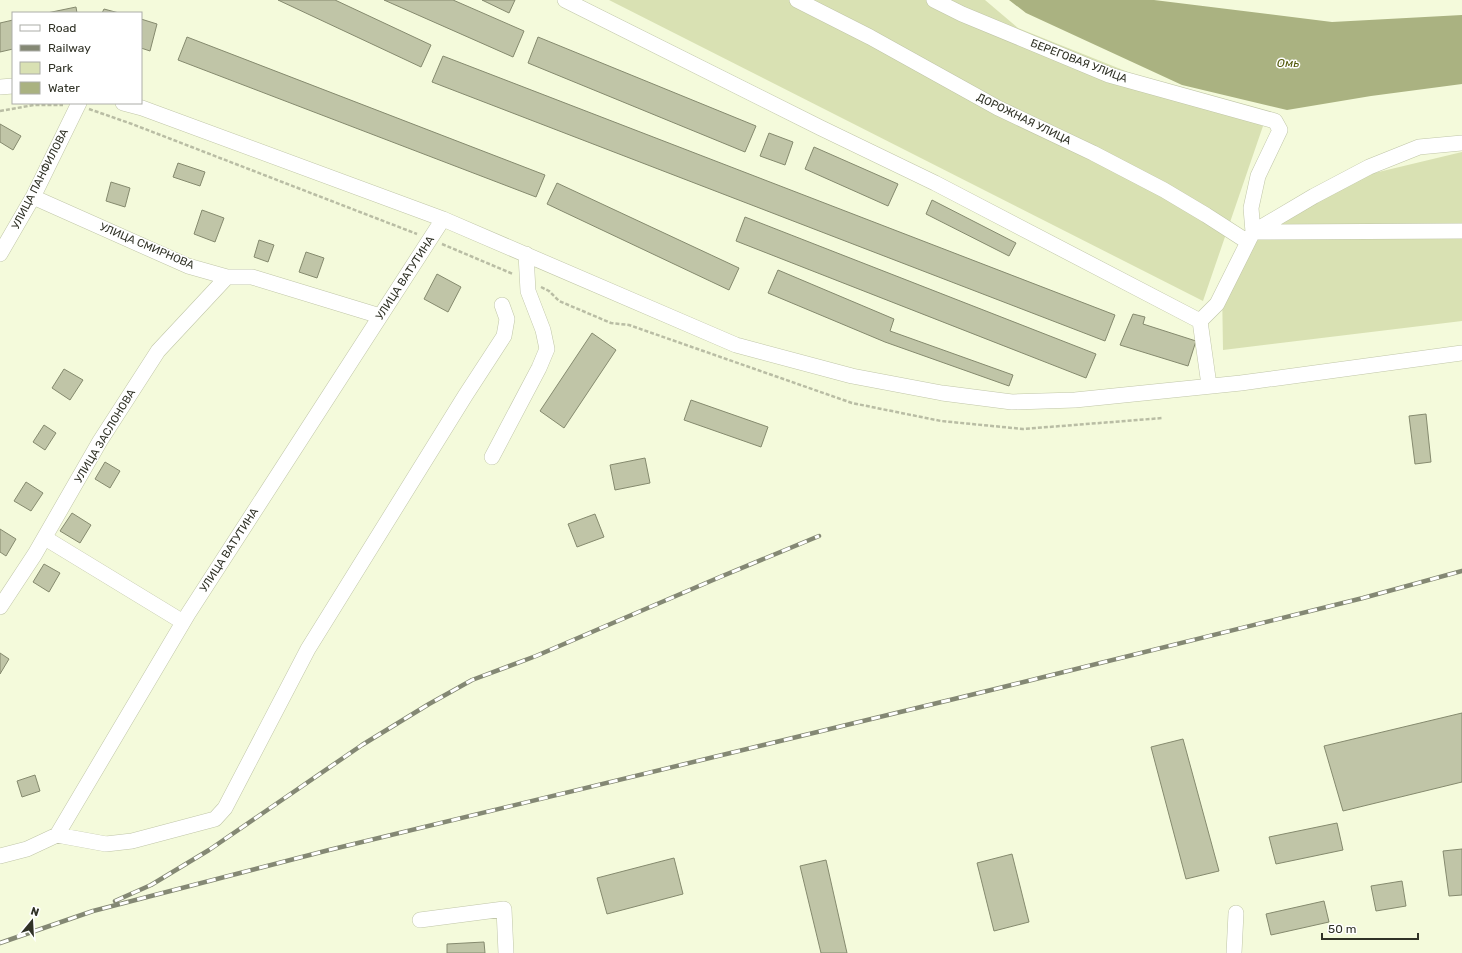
<svg xmlns="http://www.w3.org/2000/svg" width="1462" height="953" font-family="Rubik,sans-serif">
<style>
.green{fill:#d9e1b3}
.water{fill:#aab281}
.building{fill:#c0c5a7;stroke:#858a6e}
.lines{fill:none;stroke-linecap:round;stroke-linejoin:round}
.minor-casing{stroke:#c0c6a8;stroke-width:16}
.path{stroke:#b9bda4;stroke-width:2.5;stroke-dasharray:4 2;stroke-linecap:butt}
.minor{stroke:#fff;stroke-width:15}
.rail-casing{stroke:#848874;stroke-width:4.5}
.rail{stroke:#fff;stroke-width:3;stroke-dasharray:9;stroke-linecap:butt}
.labels{text-anchor:middle;dominant-baseline:central;stroke-width:3;stroke-linejoin:round;paint-order:stroke}
.street-label{font-size:11px;fill:#303226;stroke:#fff}
.water-label{font-size:12px;font-style:italic;fill:#535a0a;stroke:#fff}
</style>
<rect width="100%" height="100%" fill="#f4fadb"/>
<!-- green -->
<path class="green" d="M609 0H985L1018 28 1263 126 1203 301Z
M1462 152V321L1223 350 1222 286 1254 243 1310 204 1366 175Z"/>
<!-- water -->
<path class="water" d="M1009 0H1154L1332 22 1462 15V84L1371 96 1287 110 1182 85 1026 13Z"/>
<!-- building -->
<path class="building" d="M278 0H335L431 45 421 67Z
M384 0H453L524 31 513 57Z
M482 0H515L509 13Z
M76 7 77 13H47Z
M104 9 119 13H102Z
M141 19 157 24 150 51 141 48Z
M13 20V49L0 52V23Z
M187 37 545 175 536 197 178 60Z
M538 37 756 126 745 152 528 63Z
M443 56 1115 315 1105 341 432 82Z
M0 124 21 136 13 150 0 142Z
M769 133 793 142 785 165 760 156Z
M814 147 898 184 888 206 805 169Z
M178 163 205 172 200 186 173 177Z
M111 182 130 188 125 207 106 201Z
M557 183 739 268 729 290 547 204Z
M932 200 1016 243 1009 256 926 214Z
M202 210 224 218 215 242 194 234Z
M745 217 1096 354 1086 378 736 241Z
M259 240 274 245 268 262 254 257Z
M306 252 324 258 317 278 299 272Z
M778 270 894 319 890 331 1013 375 1009 386 885 342 768 293Z
M437 274 461 287 448 312 424 299Z
M1133 314 1145 317 1143 324 1196 341 1188 366 1120 345Z
M592 333 616 350 564 428 540 411Z
M64 369 83 380 70 400 52 388Z
M691 400 768 427 761 447 684 420Z
M1426 414 1431 462 1415 464 1409 416Z
M44 425 56 433 45 450 33 442Z
M645 458 650 483 615 490 610 465Z
M105 462 120 471 110 488 95 479Z
M26 482 43 493 31 511 14 501Z
M72 513 91 525 80 543 60 531Z
M595 514 604 537 577 547 568 524Z
M0 529 16 539 6 556 0 552Z
M44 564 60 573 49 592 33 582Z
M0 653 9 659 0 674Z
M1462 713V782L1343 811 1324 746Z
M1183 739 1219 871 1186 879 1151 747Z
M35 775 40 791 22 797 17 781Z
M1337 823 1343 850 1276 864 1269 837Z
M1462 849V895L1449 896 1443 851Z
M1012 854 1029 922 994 931 977 863Z
M674 858 683 894 607 914 597 878Z
M826 860 847 953H821L800 866Z
M1402 881 1406 906 1376 911 1371 886Z
M1324 901 1329 922 1271 935 1266 914Z
M484 942 485 953H447V944Z"/>
<g class="lines">
<defs>
<path id="minor" d="M565 0 821 128 935 183 1200 321 1209 385
M797 0 870 37 998 108 1093 153 1164 190 1206 215 1248 242
M934 0 962 14 1109 75 1275 121 1280 130 1258 176 1251 208 1253 232 1217 304 1200 321
M0 87 13 86
M123 103 142 108 443 219 736 345 852 376 942 393 1012 402 1075 400 1241 383 1462 353
M33 197 188 266 227 277H252L380 316
M1253 232 1314 196 1369 167 1419 147 1462 143
M1254 232 1462 231
M0 254 33 197 79 103
M492 457 539 368 547 349 543 330 528 291 526 254
M45 538 183 622
M0 607 35 554 100 441 158 351 227 277
M57 835 106 844 132 841 215 819 225 808 308 649 465 396 504 336 507 319 502 305
M0 856 27 849 57 835 188 614 443 219
M420 920 504 909 506 953
M1234 953 1236 913"/>
</defs>
<!-- minor casing -->
<use href="#minor" class="minor-casing"/>
<!-- path -->
<path class="path" d="M89 109 132 124 417 234
M0 111 34 105H63
M442 244 513 274
M541 287 549 291 559 301 611 323 629 325 852 403 941 421 1023 429 1163 418"/>
<!-- minor -->
<use href="#minor" class="minor"/>
<defs>
<path id="rail" d="M115 901 151 885 209 850 362 745 429 704 472 680 536 656 720 577 819 536
M0 943 93 911 329 850 983 692 1363 598 1462 571"/>
</defs>
<!-- rail casing -->
<use href="#rail" class="rail-casing"/>
<!-- rail -->
<use href="#rail" class="rail"/>
</g>
<g class="labels">
<!-- street labels -->
<g class="street-label">
<text transform="translate(1079 61) rotate(21)">БЕРЕГОВАЯ УЛИЦА</text>
<text transform="translate(1024 119) rotate(26)">ДОРОЖНАЯ УЛИЦА</text>
<text transform="translate(40 179) rotate(-63)">УЛИЦА ПАНФИЛОВА</text>
<text transform="translate(147 246) rotate(23)">УЛИЦА СМИРНОВА</text>
<text transform="translate(405 278) rotate(-57)">УЛИЦА ВАТУТИНА</text>
<text transform="translate(105 436) rotate(-59)">УЛИЦА ЗАСЛОНОВА</text>
<text transform="translate(229 550) rotate(-57)">УЛИЦА ВАТУТИНА</text>
</g>
<!-- water labels -->
<g class="water-label">
<text x="1288" y="63">Омь</text>
</g>
</g>
<!-- legend -->
<rect x="12" y="12" width="130" height="92" fill="#ffffff" stroke="#acada8"/>
<rect x="20" y="25" width="20" height="6" fill="#ffffff" stroke="#acada8"/>
<text x="48" y="32" font-size="12" fill="#303226">Road</text>
<rect x="20" y="45" width="20" height="6" fill="#848874" stroke="#acada8"/>
<text x="48" y="52" font-size="12" fill="#303226">Railway</text>
<rect x="20" y="62" width="20" height="12" fill="#d9e1b3" stroke="#acada8"/>
<text x="48" y="72" font-size="12" fill="#303226">Park</text>
<rect x="20" y="82" width="20" height="12" fill="#aab281" stroke="#acada8"/>
<text x="48" y="92" font-size="12" fill="#303226">Water</text>
<!-- north arrow -->
<g transform="translate(32 921) rotate(18)" stroke="#ffffff" stroke-width="3" paint-order="stroke">
<path d="M0-3L7 15L0 10L-7 15Z" fill="#303226"/>
<text y="-6" font-size="11" font-weight="bold" text-anchor="middle" fill="#303226">N</text>
</g>
<!-- scale -->
<path d="M1322 933v6h96v-6" fill="none" stroke="#303226" stroke-width="2"/>
<text x="1328" y="933" font-size="12" fill="#303226" stroke="#ffffff" stroke-width="3" paint-order="stroke">50 m</text>
</svg>
